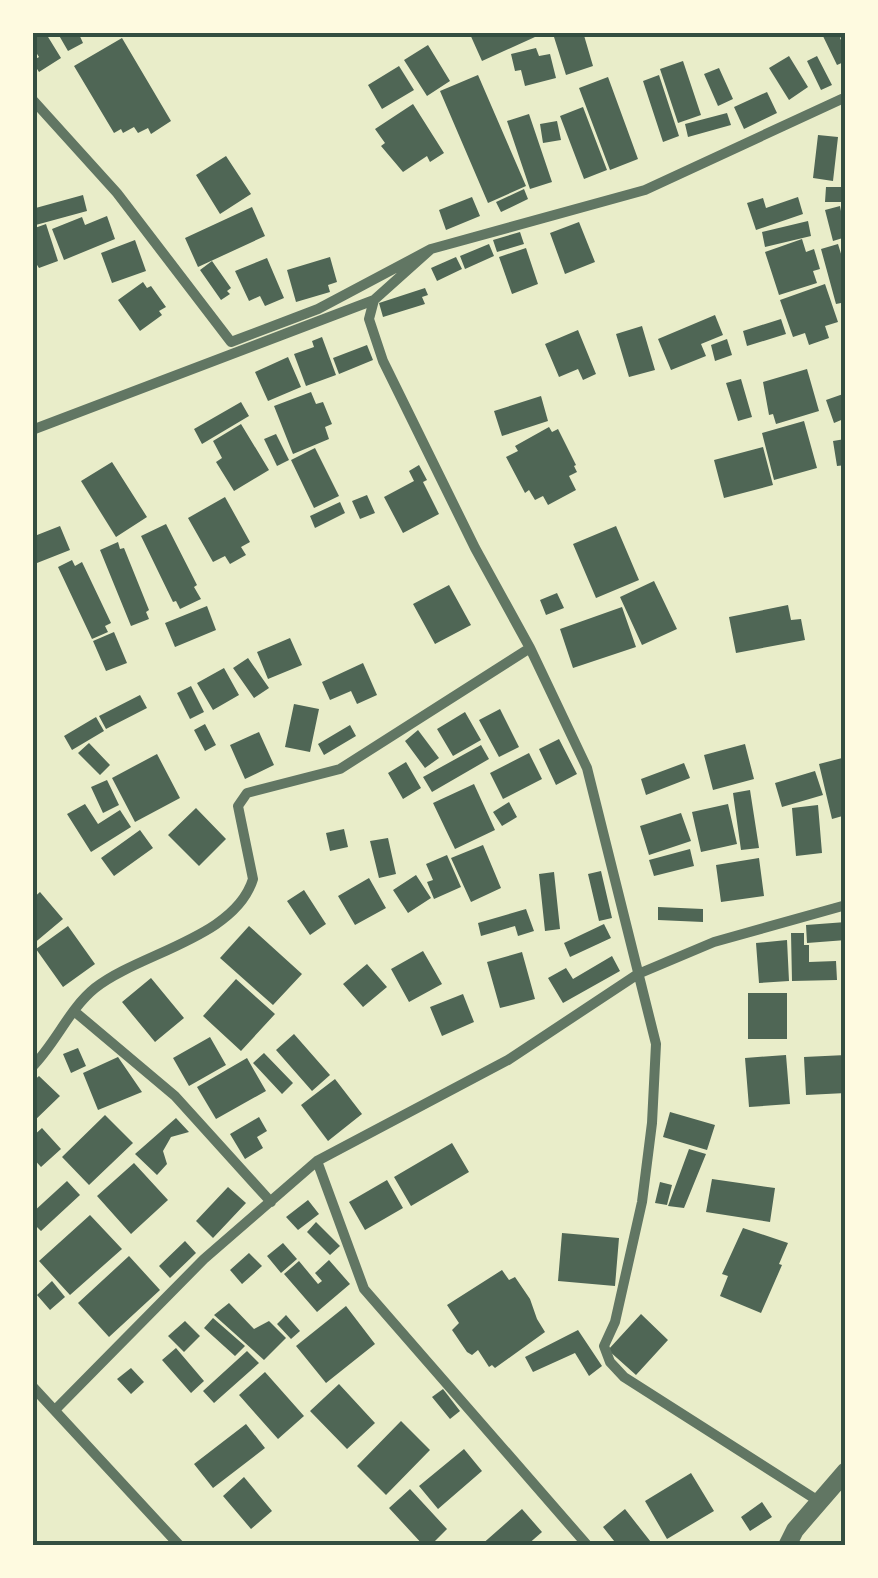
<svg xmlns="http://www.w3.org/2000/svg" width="878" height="1578" font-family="'Open Sans',sans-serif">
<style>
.building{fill:#4f6655}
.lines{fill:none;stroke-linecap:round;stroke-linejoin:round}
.minor{stroke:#617663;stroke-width:10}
.tertiary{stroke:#617663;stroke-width:18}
.neatline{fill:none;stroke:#344e41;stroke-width:4}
</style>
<rect width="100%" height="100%" fill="#e9edc9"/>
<!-- building -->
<path class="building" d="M32 32H45L61 58 39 72 32 61 39 57 32 46Z
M57 32H78L83 43 68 51Z
M469 32H546L482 61Z
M570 32H583L593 66 566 75 554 37Z
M821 32H846L840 38 846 50V61L837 65Z
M122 38 171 121 151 134 148 128 138 133 134 127 123 133 121 129 114 133 74 66Z
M428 45 450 81 427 96 404 60Z
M536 48 539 56 550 54 556 78 525 86 521 70 515 71 511 54Z
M789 56 808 87 789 100 769 68Z
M817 56 832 85 821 90 807 61Z
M683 61 701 115 678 123 660 69Z
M399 66 414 90 382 109 368 85Z
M719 68 733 99 718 106 704 74Z
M478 75 526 186 488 203 440 91Z
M659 75 679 136 663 142 643 81Z
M608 77 638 159 610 170 579 88Z
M767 92 777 113 744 129 734 107Z
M413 104 444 153 430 162 427 156 403 172 381 146 385 143 375 129Z
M583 107 607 170 584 179 560 116Z
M727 113 731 125 688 137 685 124Z
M529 114 552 182 530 189 507 121Z
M557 121 561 140 543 143 540 124Z
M818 135 838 137 833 181 813 178Z
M226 156 251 194 220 214 196 175Z
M826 187H846V202H825Z
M524 189 528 199 501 212 496 202Z
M83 195 87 211 32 226V209Z
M472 197 480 216 446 230 439 210Z
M798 197 803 214 756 230 747 203 763 198 766 208Z
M840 206 846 237 833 241 825 210Z
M252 207 265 236 198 267 185 238Z
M107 216 115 239 64 260 52 229 82 217 85 225Z
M808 221 811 236 765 247 762 232Z
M579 222 595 262 565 274 550 233Z
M46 224 58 261 39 268 32 257V229Z
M520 232 524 244 497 252 493 240Z
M802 239 806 252 814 249 820 269 813 271 817 283 779 295 765 252Z
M135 240 146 271 112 283 101 253Z
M489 244 494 256 465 269 460 256Z
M838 244 846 270V302L836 304 821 249Z
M526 248 538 284 512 294 499 257Z
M330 257 337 282 328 285 330 292 296 302 287 270Z
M456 257 462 269 437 281 431 268Z
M267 258 284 298 265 306 260 296 249 301 235 271Z
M212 261 231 288 227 291 230 294 221 300 200 270Z
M143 282 147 288 151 286 166 307 159 311 162 315 140 331 118 300Z
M825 284 838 322 825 326 829 338 809 345 805 333 793 337 780 300Z
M425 288 428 295 422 297 425 304 383 317 379 303Z
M715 315 723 335 701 344 706 356 671 370 658 339Z
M781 319 786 334 747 346 743 331Z
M642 326 655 370 629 377 616 334Z
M578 330 596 374 583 380 578 369 559 377 545 344Z
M322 337 336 375 306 386 294 354 314 347 312 341Z
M727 339 732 355 715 361 711 345Z
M367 345 373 360 339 374 333 358Z
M288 357 301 387 268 401 255 372Z
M807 369 819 411 776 424 773 414 769 415 763 382Z
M741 379 752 417 738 421 726 383Z
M311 392 316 404 323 402 332 424 325 427 329 439 293 454 274 406Z
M846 393V418L834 423 826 400Z
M541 396 548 421 502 436 494 411Z
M241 402 249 416 202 444 194 429Z
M804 421 817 468 774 480 762 433Z
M241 424 269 470 234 491 216 462 222 458 213 441Z
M549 427 552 432 558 429 576 465 574 466 577 472 569 476 576 490 548 505 543 496 535 500 529 490 525 493 506 457 518 451 515 446Z
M276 434 289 460 277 466 264 439Z
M845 439 846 465 837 466 833 441Z
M763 447 773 485 724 498 714 460Z
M315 448 339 496 314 508 291 460Z
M112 462 147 517 116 537 81 481Z
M419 465 427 480 423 482 439 514 403 533 384 497 414 481 409 471Z
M367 495 375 513 360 519 352 501Z
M225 497 250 542 241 547 246 555 230 564 225 556 213 562 188 518Z
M340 502 345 513 315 528 310 516Z
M166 524 197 585 194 587 201 599 180 609 176 601 173 602 141 536Z
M60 526 70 550 37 563 32 551V537Z
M616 526 639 580 596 598 573 544Z
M118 542 120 549 124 548 149 610 146 612 149 619 131 626 100 550Z
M72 560 75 566 82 562 111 623 105 626 108 632 92 639 58 567Z
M654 581 677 629 642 645 620 597Z
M449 585 471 625 435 644 413 604Z
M557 593 564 608 546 615 540 600Z
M788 605 791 620 801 619 805 640 736 653 729 617Z
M207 606 216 630 175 647 165 623Z
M622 607 636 647 573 668 560 629Z
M114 632 127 663 106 671 93 641Z
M290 638 302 665 268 679 257 652Z
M248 658 269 688 254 698 233 668Z
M363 663 377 695 357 704 351 691 330 700 322 682Z
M224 668 239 695 213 710 197 683Z
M191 686 204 712 190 719 177 693Z
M140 695 147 708 106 729 99 716Z
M294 704 319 709 310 752 285 747Z
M500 709 519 747 499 757 479 720Z
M465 712 481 740 453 756 437 729Z
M96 717 104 731 72 750 64 736Z
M205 724 216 745 205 751 194 730Z
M350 725 356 736 324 755 318 744Z
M418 730 439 758 425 768 405 741Z
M259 732 274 765 245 779 230 745Z
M559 739 577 774 556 785 539 749Z
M89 743 110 765 100 775 78 753Z
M745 744 754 779 713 790 704 755Z
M481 745 489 759 432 792 423 777Z
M529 753 542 779 503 799 490 773Z
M157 754 180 798 135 822 112 778Z
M846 757V815L832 819 819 764Z
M406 762 421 788 403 799 388 773Z
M684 763 690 778 646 795 641 779Z
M815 771 823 795 782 807 775 783Z
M107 780 119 805 103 813 91 787Z
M474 784 495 830 455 849 433 803Z
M750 790 759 848 741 850 733 793Z
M509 802 517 817 502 826 493 812Z
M85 804 98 824 120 810 131 827 91 852 67 814Z
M728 804 737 844 701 852 692 812Z
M818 805 822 853 796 856 792 808Z
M196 808 226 839 199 866 168 835Z
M681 813 691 841 649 855 640 826Z
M344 829 348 847 330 851 326 833Z
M140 830 153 848 114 876 101 858Z
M388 838 396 874 379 878 370 841Z
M483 845 501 888 471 902 451 858Z
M690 849 694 866 654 876 649 860Z
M447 855 461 887 434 899 427 882 433 880 426 864Z
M759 858 764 896 721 902 716 865Z
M601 871 612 918 599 921 588 874Z
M554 872 560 929 545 931 539 874Z
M416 875 431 898 408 913 393 890Z
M369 878 386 908 355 925 338 896Z
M304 890 326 924 310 935 287 901Z
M40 892 63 919 32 945V899Z
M658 907 703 909V922L658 920Z
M526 909 534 931 518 936 515 926 481 936 478 923Z
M846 922V940L807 943 806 925Z
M604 924 611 938 570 957 564 943Z
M68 926 95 964 63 987 36 949Z
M249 926 302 974 273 1005 220 958Z
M791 933H804V945H809V962L836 961 837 980 792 981Z
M787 940 789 981 759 983 756 943Z
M423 951 442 984 409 1002 391 969Z
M522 952 535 999 500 1008 487 962Z
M612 956 620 971 563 1003 548 978 566 968 573 979Z
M367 964 387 987 363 1007 343 984Z
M151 978 184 1018 155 1042 122 1002Z
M236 979 275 1014 241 1051 203 1016Z
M748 993H787V1039H748Z
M463 994 474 1022 442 1036 430 1007Z
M294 1034 330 1075 312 1091 276 1050Z
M210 1037 226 1065 189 1086 173 1058Z
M78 1048 86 1066 71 1073 63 1054Z
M264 1053 293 1083 282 1094 253 1063Z
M786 1055 790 1104 749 1107 745 1058Z
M846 1055V1093L806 1095 804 1057Z
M118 1057 142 1092 98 1110 83 1073Z
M247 1058 266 1091 216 1119 197 1087Z
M39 1076 60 1096 32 1123V1082Z
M335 1079 362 1114 328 1141 301 1105Z
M670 1112 715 1125 707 1150 663 1137Z
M105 1115 133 1143 89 1185 62 1157Z
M259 1117 267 1131 257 1137 263 1148 245 1159 230 1134Z
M176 1118 189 1132 171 1137 163 1151 167 1164 157 1175 135 1154Z
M42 1128 61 1149 41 1167 32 1157V1137Z
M452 1143 469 1172 411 1206 394 1177Z
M689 1149 706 1154 684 1208 668 1206Z
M134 1163 168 1200 131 1234 97 1196Z
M712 1179 775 1188 770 1222 706 1212Z
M387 1180 403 1208 365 1230 349 1202Z
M67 1181 80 1195 41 1231 32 1222V1213Z
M660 1182 672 1185 667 1205 655 1203Z
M228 1187 246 1203 213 1238 196 1221Z
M308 1200 319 1214 298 1230 286 1217Z
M90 1215 122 1249 70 1295 39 1261Z
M316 1222 340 1246 330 1255 307 1232Z
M743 1228 788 1243 779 1264 782 1265 761 1313 720 1296 728 1276 722 1274Z
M562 1233 619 1238 615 1286 558 1281Z
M185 1241 196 1253 170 1278 159 1266Z
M283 1243 297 1259 281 1273 267 1256Z
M249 1253 262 1266 242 1284 230 1270Z
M129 1256 160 1290 109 1337 78 1303Z
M329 1260 350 1284 317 1312 284 1274 299 1261 318 1284 322 1281 315 1273Z
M502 1270 509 1280 515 1277 530 1299 537 1319 545 1332 495 1368 492 1365 489 1367 478 1350 472 1355 467 1352 452 1330 459 1323 447 1305Z
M52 1281 65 1297 50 1310 37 1295Z
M229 1303 254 1329 269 1321 286 1338 264 1360 214 1315Z
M346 1306 375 1344 326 1383 296 1346Z
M641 1314 668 1340 636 1375 608 1350Z
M286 1315 300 1331 291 1339 277 1324Z
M213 1318 245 1346 235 1356 204 1328Z
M185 1321 200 1336 184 1352 168 1336Z
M578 1330 602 1366 589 1376 575 1353 533 1372 525 1357Z
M176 1348 204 1381 191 1393 162 1360Z
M247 1351 259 1363 214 1403 203 1391Z
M131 1368 144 1382 131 1394 117 1379Z
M265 1372 304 1416 278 1439 239 1395Z
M339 1384 375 1423 347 1449 310 1411Z
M443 1389 460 1411 450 1419 432 1397Z
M401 1421 430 1450 386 1495 357 1466Z
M246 1424 265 1448 213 1488 194 1464Z
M464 1449 482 1471 438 1509 419 1486Z
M691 1473 714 1511 667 1539 645 1501Z
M244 1477 272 1511 251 1529 223 1496Z
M410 1489 447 1529 430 1546H424L389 1508Z
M762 1502 772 1517 750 1531 741 1517Z
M522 1509 542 1532 526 1546H480Z
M625 1509 654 1546H618L603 1527Z"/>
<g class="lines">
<!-- minor -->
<path class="minor" d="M32 99 117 193 231 342 318 309 431 249 645 190 846 97
M431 249 374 300 369 319 383 361 475 548 530 648 587 768 656 1044 652 1123 642 1202 615 1322 604 1346 610 1362 624 1377 820 1502
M32 430 374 300
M74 1011 175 1096 271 1202
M32 1067C56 1043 69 1009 95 988 139 953 235 938 253 879L238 806 247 793 340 769 530 648
M317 1161 364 1289 588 1546
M32 1386 180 1546
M55 1410 204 1259 317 1161 508 1060 638 974 714 942 846 905"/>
<!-- tertiary -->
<path class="tertiary" d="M787 1546 795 1530 846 1471"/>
</g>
<!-- border -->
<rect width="878" height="1578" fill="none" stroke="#fefae0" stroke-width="70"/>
<rect x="35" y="35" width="808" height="1508" class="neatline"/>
</svg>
